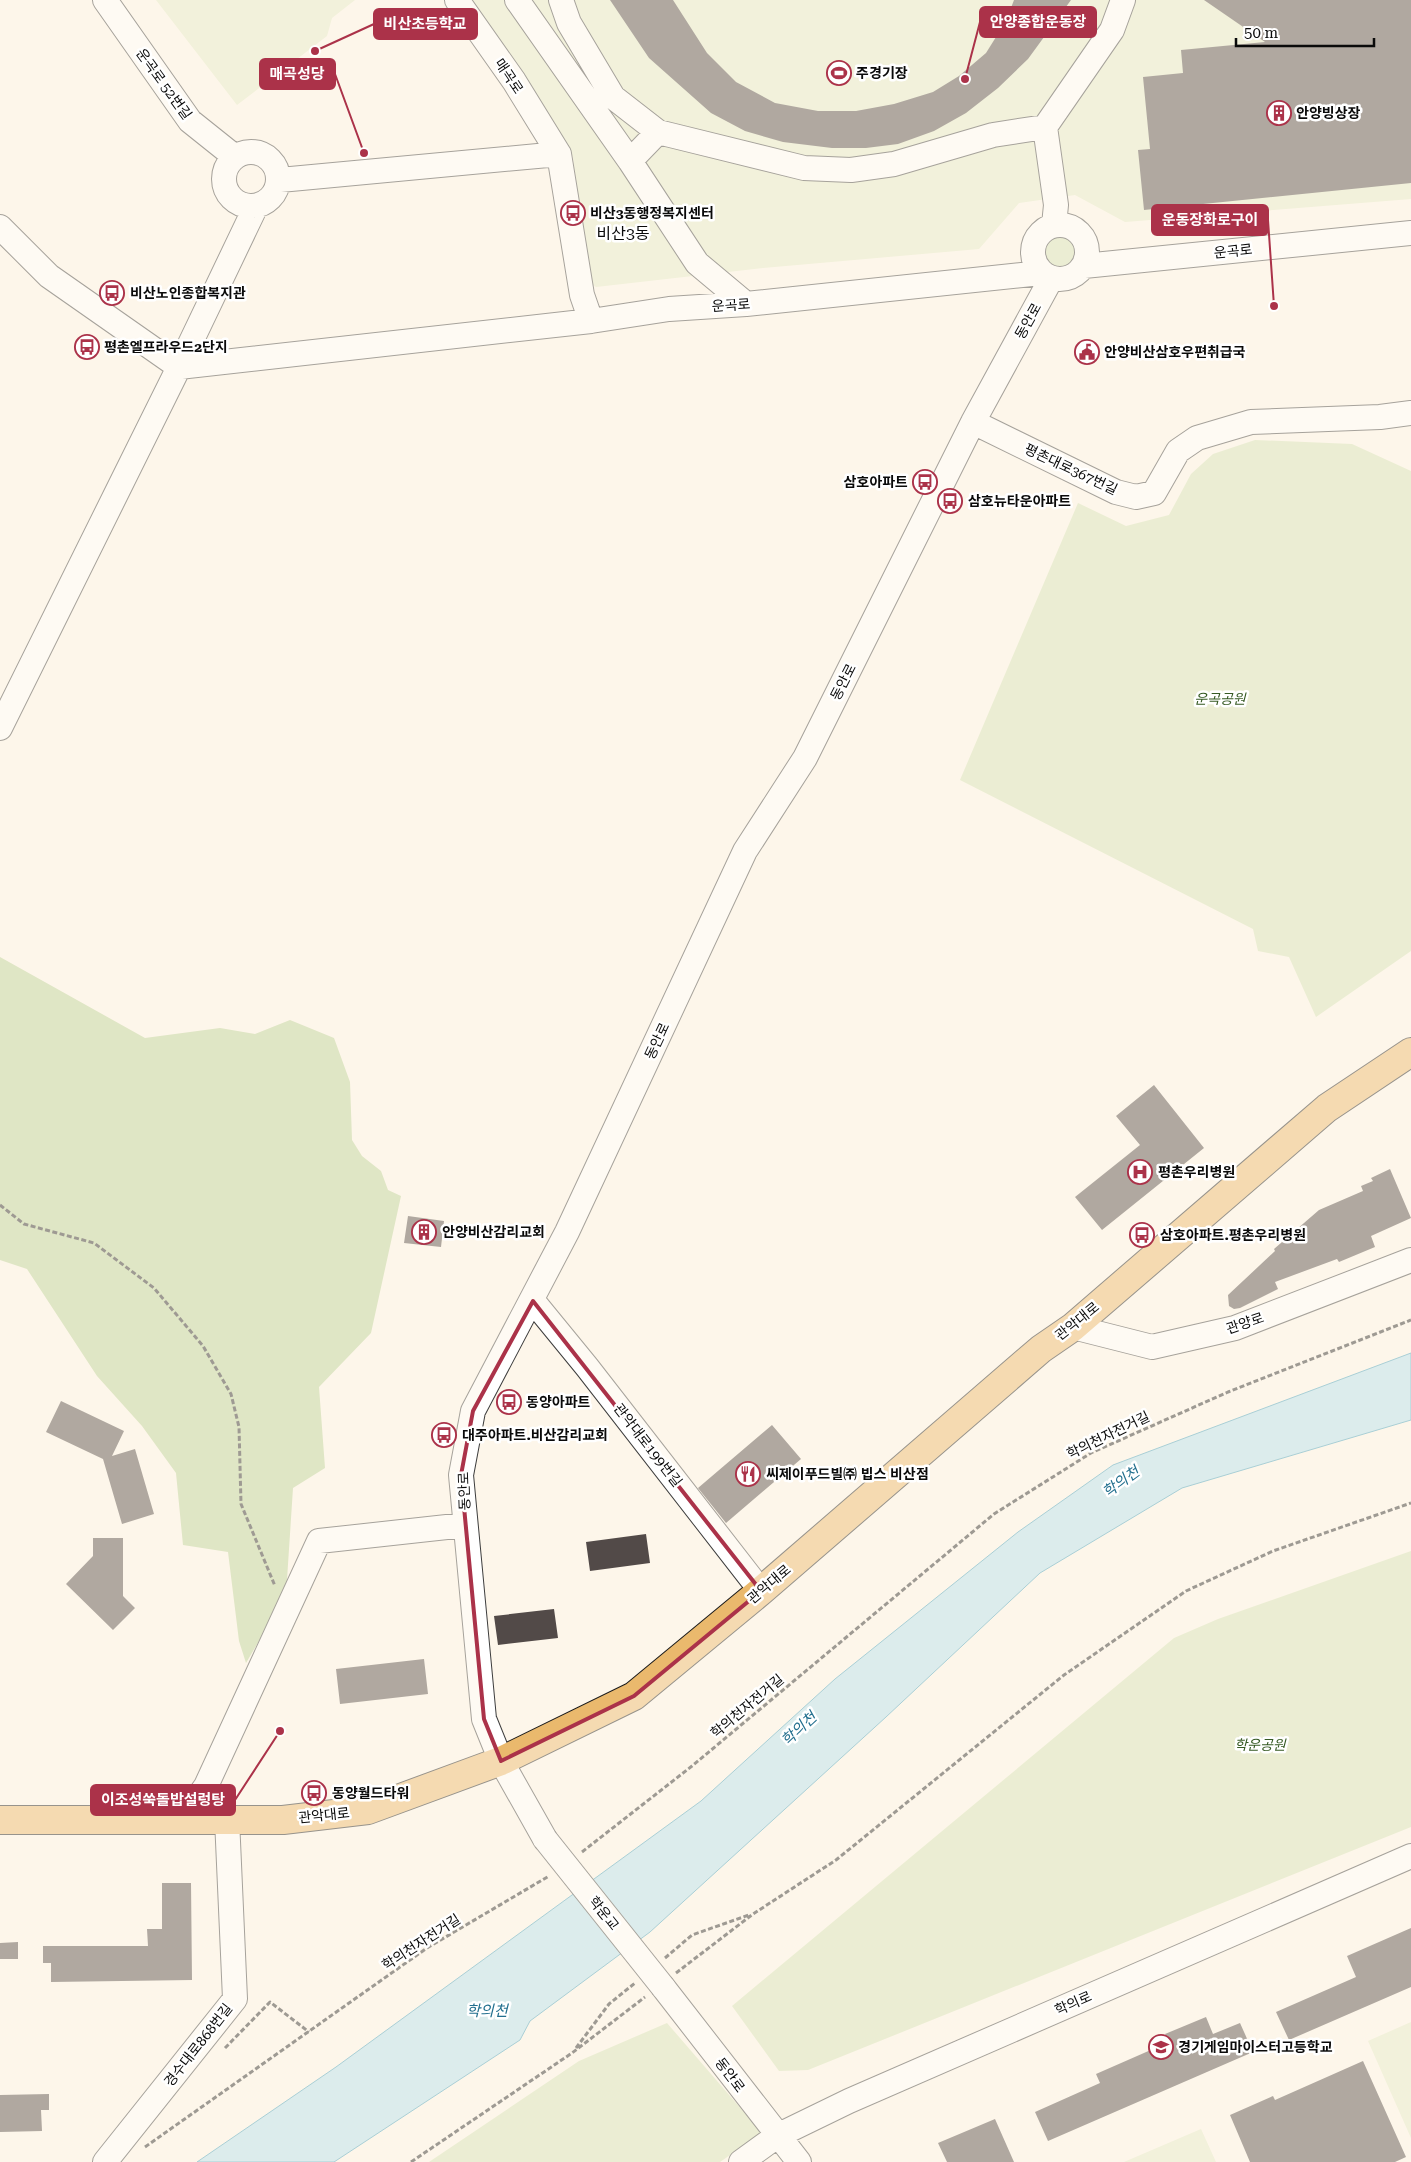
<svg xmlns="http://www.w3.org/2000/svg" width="1411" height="2162" font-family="'Roboto Serif','Noto Sans KR',serif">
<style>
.green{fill:#d5e3b8}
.forest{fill:#bbd299}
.pitch{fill:#e4ebc9}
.water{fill:#b4e1ef;stroke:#439fbe}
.building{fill:#524a48}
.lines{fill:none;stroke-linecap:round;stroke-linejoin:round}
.minor-casing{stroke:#3d3d3d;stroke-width:26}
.major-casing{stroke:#1b1b1b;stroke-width:30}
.path{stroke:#2c2c2c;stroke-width:3;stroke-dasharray:5 2.5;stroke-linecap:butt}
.minor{stroke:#fff;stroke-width:24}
.major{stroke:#eab96d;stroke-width:28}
.minor-bridge-casing{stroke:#3d3d3d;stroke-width:26;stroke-linecap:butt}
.minor-bridge{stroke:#fff;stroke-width:24}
.marked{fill:none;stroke:#ab3249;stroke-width:4;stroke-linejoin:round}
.labels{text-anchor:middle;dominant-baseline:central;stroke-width:5;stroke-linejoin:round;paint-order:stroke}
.poi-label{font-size:14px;font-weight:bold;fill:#0a0a0a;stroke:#fff;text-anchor:start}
.street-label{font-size:14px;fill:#0a0a0a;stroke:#fff}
.park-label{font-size:14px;font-style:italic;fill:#365a23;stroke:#fff}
.water-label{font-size:15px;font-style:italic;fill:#226f8e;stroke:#fff}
.quarter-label{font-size:16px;fill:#0a0a0a;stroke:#fff}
.leader{fill:none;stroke:#ab3249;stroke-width:2}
.callout-dot{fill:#ab3249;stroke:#fff;stroke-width:2}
.callout{fill:#ab3249;stroke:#ab3249;stroke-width:2}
.callout-label{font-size:15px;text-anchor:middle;font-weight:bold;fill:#fff}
</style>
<rect width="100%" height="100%" fill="#fdf6ea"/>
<!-- green -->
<path class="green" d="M1044 252a16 16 0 1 1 32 0a16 16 0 1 1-32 0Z
M1255 440 1352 444 1411 471V951L1316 1017 1289 957 1258 951 1253 929 960 780 1078 503 1126 526 1169 515 1191 474 1213 454Z
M1411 1551V1827L808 2070 779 2071 732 2006 1174 1638 1218 1619Z
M667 2023 762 2133 720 2162H429L579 2061Z"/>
<!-- forest -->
<path class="forest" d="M0 957 145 1038 220 1028 255 1034 290 1020 334 1038 350 1082 352 1140 362 1156 381 1171 388 1190 401 1196 371 1333 319 1387 325 1468 293 1488 286 1595 246 1663 239 1641 228 1552 183 1545 176 1473 142 1426 97 1376 27 1269 0 1260Z"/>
<!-- pitch -->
<path class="pitch" d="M156 0H355L332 18 327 36 237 105Z
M465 0H1411V199L1125 222 1075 195 1019 203 979 249 763 268 596 287 584 279 573 157Z
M1411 2022V2138L1368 2041Z
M1201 2129 1216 2162H1124Z"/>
<!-- water -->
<path class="water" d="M1411 1353V1420L1182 1488 1040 1573 886 1717 650 1932 530 2021 520 2040 334 2162H197L336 2067 701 1801 835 1679 1018 1532 1113 1465Z"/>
<!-- building -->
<path class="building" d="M610 0H673L707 53 736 82 775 103 818 111H856L894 104 933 92 959 76 986 53 1006 21 1014 0H1071L1028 59 998 88 966 113 934 131 898 144 866 148H832L783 142 745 131 711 113 649 58Z
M1204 0H1411V183L1144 210 1138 150 1150 149 1143 77 1183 73 1181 50 1265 42Z
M1154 1085 1204 1148 1102 1230 1075 1197 1140 1145 1116 1116Z
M1390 1169 1411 1218 1371 1236 1375 1247 1339 1262 1337 1259 1275 1282 1278 1289 1240 1308 1234 1309 1229 1306 1228 1295 1275 1251 1274 1249 1319 1210 1363 1191 1361 1186 1373 1181 1371 1178Z
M408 1216 444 1221 441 1247 404 1243Z
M61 1401 124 1431 112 1456 135 1449 154 1514 122 1524 103 1459 46 1432Z
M772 1425 801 1459 726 1523 698 1488Z
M646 1534 650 1563 590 1571 586 1542Z
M93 1538H123V1596L135 1608 113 1630 66 1584 93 1556Z
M554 1609 558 1638 498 1645 494 1616Z
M424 1659 428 1694 340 1704 336 1669Z
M162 1883H191L192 1980 51 1982V1963H43V1946H148L147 1929H162Z
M1411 1928V1987L1289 2040 1276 2012 1356 1977 1347 1956Z
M18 1942V1959H0V1943Z
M1206 2017 1213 2034 1240 2023 1253 2052 1048 2141 1035 2112 1100 2083 1096 2074 1169 2042 1165 2034Z
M1363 2061 1406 2157 1395 2162H1250L1230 2115 1273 2096 1275 2100Z
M49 2094V2110H41L42 2131 0 2132V2095Z
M995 2119 1014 2162H947L938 2143Z"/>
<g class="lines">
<defs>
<path id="minor" d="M105 0 190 121 235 157
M457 0 514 81 559 154 582 295 591 321 669 309 746 304 1041 273
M517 0 630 161
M561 0 569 23 613 97 658 132 804 168 851 170 894 164 993 135 1045 127 1112 30 1123 0
M1045 127 1056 205 1054 225
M658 132 630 161 697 263 746 304
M224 179a27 27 0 1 1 54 0a27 27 0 1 1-54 0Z
M280 180 559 154
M1033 252a27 27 0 1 1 54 0a27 27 0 1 1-54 0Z
M0 227 49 276 179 367 0 728
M1084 266 1411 233
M179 367 591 321
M179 367 256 206
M973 422 1116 492 1136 497 1154 493 1178 451 1197 438 1251 422 1380 417 1411 413
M533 1301 587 1367 761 1591
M1073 1327 1152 1347 1235 1328 1411 1260
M183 1818 206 1786 319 1541 465 1525
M545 1839 501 1761 484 1719 461 1475 473 1411 567 1232 745 851 805 758 973 422 1051 279
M663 1987 799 2162
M105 2162 235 1999 227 1819
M741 2162 777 2136 849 2101 1411 1856"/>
<path id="major" d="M0 1820H283L368 1810 501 1761 634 1696 761 1591 1041 1349 1073 1327 1327 1108 1411 1052"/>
</defs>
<!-- minor casing -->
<use href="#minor" class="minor-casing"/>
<!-- major casing -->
<use href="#major" class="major-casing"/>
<!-- path -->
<path class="path" d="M0 1205 24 1224 94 1243 154 1288 203 1346 231 1394 239 1427 241 1504 275 1586
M582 1852 692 1766 994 1514 1091 1453 1228 1392 1411 1320
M665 1958 692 1935 749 1915
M676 1973 753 1914 836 1860 1064 1675 1186 1591 1273 1551 1411 1503
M225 2048 270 2002 309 2032
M576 2048 609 2004 635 1983
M145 2147 427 1948 549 1876
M411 2162 572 2053 645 1997"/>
<!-- minor -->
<use href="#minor" class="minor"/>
<!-- major -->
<use href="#major" class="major"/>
<defs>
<path id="minor-bridge" d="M545 1839 663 1987"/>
</defs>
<!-- minor-bridge casing -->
<use href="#minor-bridge" class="minor-bridge-casing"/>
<!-- minor-bridge -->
<use href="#minor-bridge" class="minor-bridge"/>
</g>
<!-- marked area -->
<path d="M0 0H1411V2162H0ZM533 1301 761 1591 634 1696 501 1761 484 1719 461 1475 473 1411Z" fill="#fdf6ea" fill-opacity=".55" fill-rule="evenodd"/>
<path class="marked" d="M533 1301 761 1591 634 1696 501 1761 484 1719 461 1475 473 1411Z"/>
<!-- icons -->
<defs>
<symbol id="stadium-ring" viewBox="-11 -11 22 22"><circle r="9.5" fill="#fff" stroke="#ab3249" stroke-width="1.5"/><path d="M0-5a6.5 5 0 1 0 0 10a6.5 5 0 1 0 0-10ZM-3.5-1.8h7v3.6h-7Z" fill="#ab3249"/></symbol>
<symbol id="building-ring" viewBox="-11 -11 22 22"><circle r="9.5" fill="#fff" stroke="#ab3249" stroke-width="1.5"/><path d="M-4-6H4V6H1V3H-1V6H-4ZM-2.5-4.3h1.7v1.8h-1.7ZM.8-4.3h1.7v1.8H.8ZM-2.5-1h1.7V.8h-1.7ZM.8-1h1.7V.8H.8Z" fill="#ab3249"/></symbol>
<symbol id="bus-ring" viewBox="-11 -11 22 22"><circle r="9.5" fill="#fff" stroke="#ab3249" stroke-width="1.5"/><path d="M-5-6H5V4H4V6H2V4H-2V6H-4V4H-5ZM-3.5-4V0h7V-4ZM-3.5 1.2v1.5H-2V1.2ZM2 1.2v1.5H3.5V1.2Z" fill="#ab3249"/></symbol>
<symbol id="civic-ring" viewBox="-11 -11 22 22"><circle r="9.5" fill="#fff" stroke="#ab3249" stroke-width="1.5"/><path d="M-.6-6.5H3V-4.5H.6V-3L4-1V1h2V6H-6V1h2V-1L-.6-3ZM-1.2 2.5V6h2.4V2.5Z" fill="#ab3249"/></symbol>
<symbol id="hospital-ring" viewBox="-11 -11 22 22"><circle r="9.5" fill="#fff" stroke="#ab3249" stroke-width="1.5"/><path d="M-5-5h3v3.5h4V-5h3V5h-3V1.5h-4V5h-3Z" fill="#ab3249"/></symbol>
<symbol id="restaurant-ring" viewBox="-11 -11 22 22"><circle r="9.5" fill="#fff" stroke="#ab3249" stroke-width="1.5"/><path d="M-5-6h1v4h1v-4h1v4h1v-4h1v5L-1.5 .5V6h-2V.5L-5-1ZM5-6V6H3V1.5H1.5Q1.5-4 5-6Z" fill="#ab3249"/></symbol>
<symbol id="school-ring" viewBox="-11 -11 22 22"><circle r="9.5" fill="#fff" stroke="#ab3249" stroke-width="1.5"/><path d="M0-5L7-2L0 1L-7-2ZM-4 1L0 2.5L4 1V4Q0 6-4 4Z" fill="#ab3249"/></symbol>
</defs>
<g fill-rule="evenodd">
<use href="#stadium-ring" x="825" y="59" width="28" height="28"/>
<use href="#building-ring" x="1265" y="99" width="28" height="28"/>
<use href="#bus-ring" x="559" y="199" width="28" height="28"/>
<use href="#bus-ring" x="98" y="279" width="28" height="28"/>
<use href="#bus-ring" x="73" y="333" width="28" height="28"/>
<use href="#civic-ring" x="1073" y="338" width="28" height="28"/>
<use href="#bus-ring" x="911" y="468" width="28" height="28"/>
<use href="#bus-ring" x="936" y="487" width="28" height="28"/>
<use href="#hospital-ring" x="1126" y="1158" width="28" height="28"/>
<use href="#building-ring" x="410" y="1218" width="28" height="28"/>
<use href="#bus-ring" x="1128" y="1221" width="28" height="28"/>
<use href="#bus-ring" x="495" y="1388" width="28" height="28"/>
<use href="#bus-ring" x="430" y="1421" width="28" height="28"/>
<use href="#restaurant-ring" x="734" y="1460" width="28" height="28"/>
<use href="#bus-ring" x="300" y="1779" width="28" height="28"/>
<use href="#school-ring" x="1147" y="2033" width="28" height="28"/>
</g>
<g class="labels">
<!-- poi labels -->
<g class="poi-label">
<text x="856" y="73">주경기장</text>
<text x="1296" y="113">안양빙상장</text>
<text x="590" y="213">비산3동행정복지센터</text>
<text x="130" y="293">비산노인종합복지관</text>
<text x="104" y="347">평촌엘프라우드2단지</text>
<text x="1104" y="352">안양비산삼호우편취급국</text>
<text x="908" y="482" text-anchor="end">삼호아파트</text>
<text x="968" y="501">삼호뉴타운아파트</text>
<text x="1158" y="1172">평촌우리병원</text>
<text x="442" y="1232">안양비산감리교회</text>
<text x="1160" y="1235">삼호아파트.평촌우리병원</text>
<text x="526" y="1402">동양아파트</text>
<text x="462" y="1435">대주아파트.비산감리교회</text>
<text x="766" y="1474">씨제이푸드빌㈜ 빕스 비산점</text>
<text x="332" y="1793">동양월드타워</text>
<text x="1178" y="2047">경기게임마이스터고등학교</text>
</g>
<!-- street labels -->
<g class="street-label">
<text transform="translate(509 76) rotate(56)">매곡로</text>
<text transform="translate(164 84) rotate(54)">운곡로 52번길</text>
<text transform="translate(1233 251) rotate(-6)">운곡로</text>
<text transform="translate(731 305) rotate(-4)">운곡로</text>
<text transform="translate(1028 321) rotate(-61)">동안로</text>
<text transform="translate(1071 469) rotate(25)">평촌대로367번길</text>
<text transform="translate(843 682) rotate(-63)">동안로</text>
<text transform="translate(657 1041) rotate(-65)">동안로</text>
<text transform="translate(1077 1321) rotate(-39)">관악대로</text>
<text transform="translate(1245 1323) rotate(-19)">관양로</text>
<text transform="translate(1108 1435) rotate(-26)">학의천자전거길</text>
<text transform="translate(648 1445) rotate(52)">관악대로199번길</text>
<text transform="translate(464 1491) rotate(-92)">동안로</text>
<text transform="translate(769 1584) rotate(-40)">관악대로</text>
<text transform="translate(747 1706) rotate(-40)">학의천자전거길</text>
<text transform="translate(324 1815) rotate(-6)">관악대로</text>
<text transform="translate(604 1913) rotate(51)">학운교</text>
<text transform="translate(421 1942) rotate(-33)">학의천자전거길</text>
<text transform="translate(1073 2003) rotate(-24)">학의로</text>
<text transform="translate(198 2045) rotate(-52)">경수대로868번길</text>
<text transform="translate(730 2075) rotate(53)">동안로</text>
</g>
<!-- park labels -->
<g class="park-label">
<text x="1220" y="699">운곡공원</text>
<text x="1260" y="1745">학운공원</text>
</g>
<!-- water labels -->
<g class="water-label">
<text transform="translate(1121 1482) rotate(-36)">학의천</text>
<text transform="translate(799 1729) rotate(-43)">학의천</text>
<text x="487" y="2011">학의천</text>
</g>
<!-- quarter labels -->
<g class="quarter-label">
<text x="623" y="233">비산3동</text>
</g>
</g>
<!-- callouts -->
<path class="leader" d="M965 79L980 22M315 51L374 24M364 153L335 74M1274 306L1268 220M280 1731L235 1800"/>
<g class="callout-dot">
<circle cx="965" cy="79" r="5"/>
<circle cx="315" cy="51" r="5"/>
<circle cx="364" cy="153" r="5"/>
<circle cx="1274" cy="306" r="5"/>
<circle cx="280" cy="1731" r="5"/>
</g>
<g class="callout">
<rect x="980" y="7" width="116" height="30" rx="5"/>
<rect x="374" y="9" width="103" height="30" rx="5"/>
<rect x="260" y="59" width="75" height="30" rx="5"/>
<rect x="1152" y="205" width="116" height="30" rx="5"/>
<rect x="91" y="1785" width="144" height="30" rx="5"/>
</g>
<g class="callout-label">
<text x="1038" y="27">안양종합운동장</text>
<text x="425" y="29">비산초등학교</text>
<text x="297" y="79">매곡성당</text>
<text x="1210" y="225">운동장화로구이</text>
<text x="163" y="1805">이조성쑥돌밥설렁탕</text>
</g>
<!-- scale -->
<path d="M1236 38v8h138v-8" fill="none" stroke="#0a0a0a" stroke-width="2.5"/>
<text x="1244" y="38" font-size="15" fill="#0a0a0a" stroke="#ffffff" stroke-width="4" paint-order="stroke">50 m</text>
</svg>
